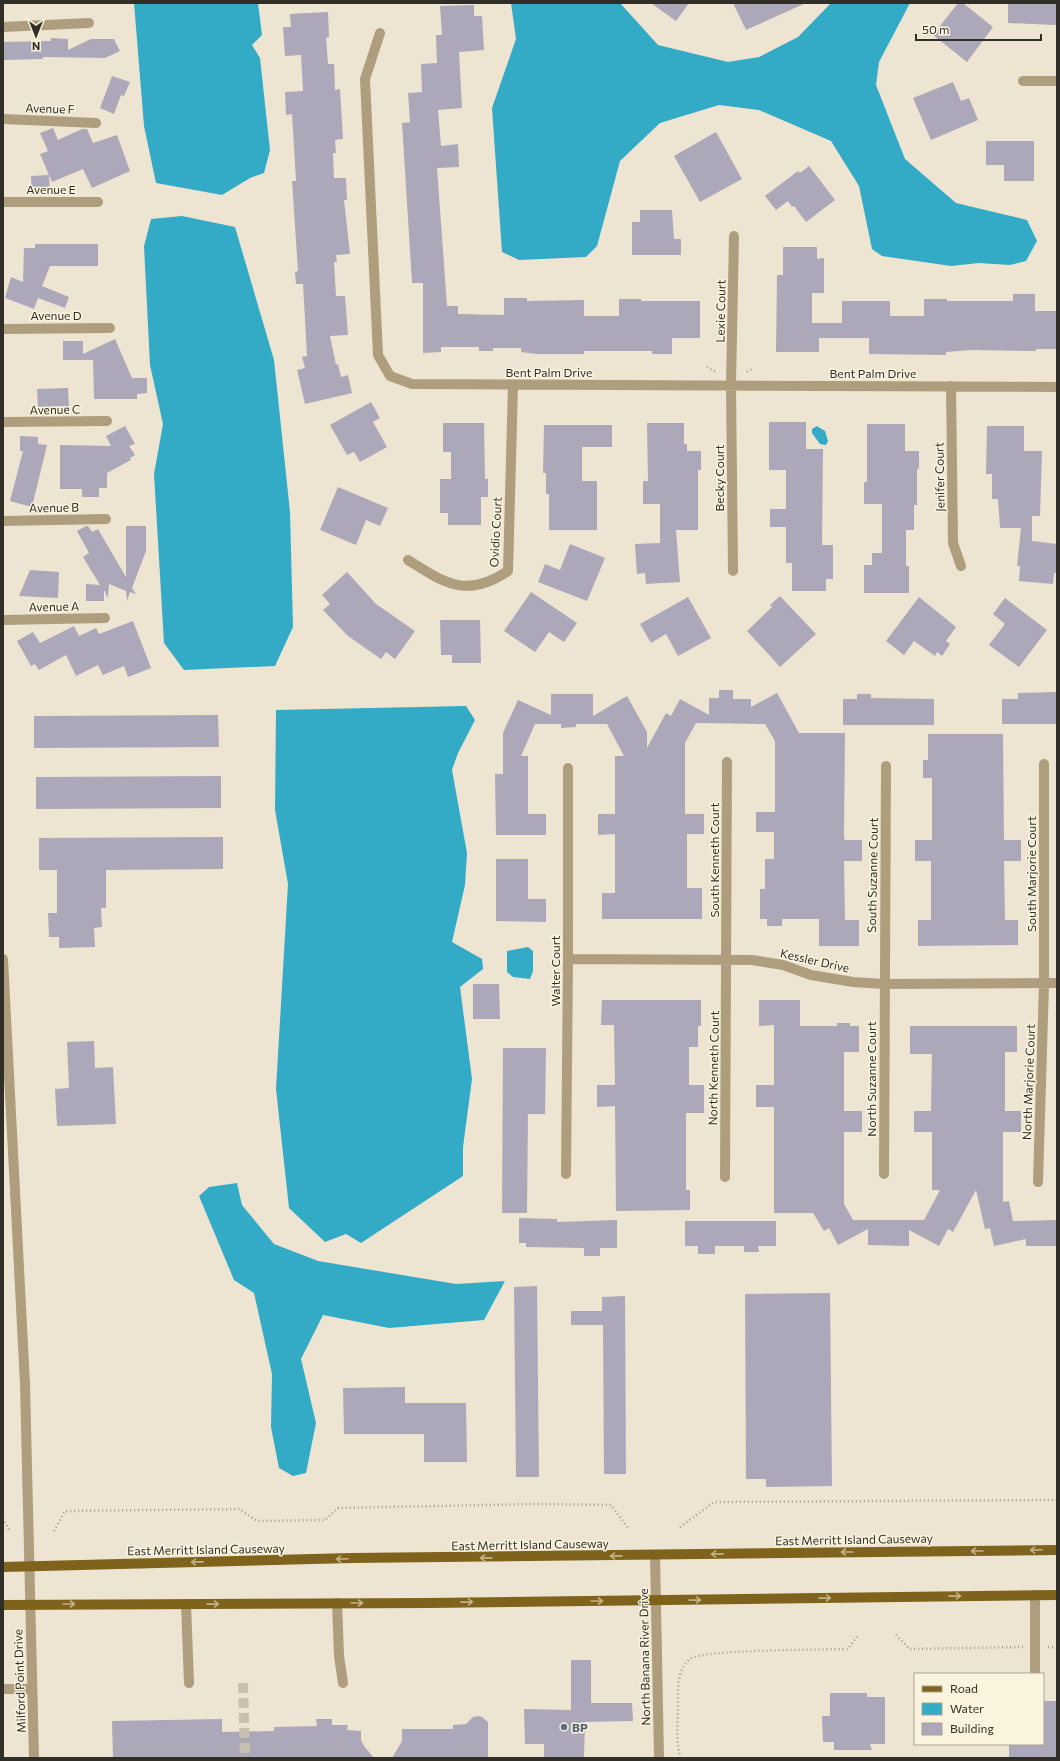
<svg xmlns="http://www.w3.org/2000/svg" width="1060" height="1761" font-family="Commissioner,sans-serif">
<style>
.water{fill:#33aac6}
.building{fill:#ada7ba}
.lines{fill:none;stroke-linecap:round;stroke-linejoin:round}
.minor-tunnel{stroke:#c7c0af;stroke-width:10;stroke-dasharray:10 5;stroke-linecap:butt}
.path{stroke:#a09a8b;stroke-width:2.5;stroke-dasharray:1 3;stroke-linecap:butt}
.minor{stroke:#ae9e7e;stroke-width:10}
.major{stroke:#7f621c;stroke-width:10}
.oneway{stroke:#c3b287}
.service-dot{fill:#5c6f8a;stroke:#faf3de;stroke-width:1.5}
.labels{text-anchor:middle;dominant-baseline:central;stroke-width:3;stroke-linejoin:round;paint-order:stroke}
.street-label{font-size:12px;fill:#312e27;stroke:#faf3de}
.service-label{font-size:12px;font-weight:bold;fill:#4e5e75;stroke:#faf3de;text-anchor:start}
</style>
<rect width="100%" height="100%" fill="#ede5d1"/>
<!-- water -->
<path class="water" d="M134 3H258L262 35 252 45 260 58 270 150 264 173 250 178 222 195 156 183 144 126Z
M511 3H620L658 45 728 62 759 57 798 37 831 3H910L879 62 876 85 905 159 956 203 1027 220 1037 241 1026 261 1010 265 979 263 951 266 882 256 872 249 859 186 831 141 759 110 719 105 660 123 620 161 597 246 586 257 519 260 502 252 492 108 516 39Z
M182 216 235 227 274 360 290 512 293 627 275 666 184 670 164 643 154 474 163 424 150 365 144 246 151 219Z
M817 426 825 431 828 441 826 445 820 444 812 433V429Z
M466 706 475 720 458 753 452 770 467 853 465 885 452 942 482 959 483 969 460 987 472 1079 463 1147V1176L361 1243 346 1234 325 1242 289 1208 276 1089 288 884 275 810 276 710Z
M528 947 533 951V971L530 979 513 977 507 972V951Z
M237 1183 242 1205 274 1244 318 1261 456 1284 505 1281 484 1320 389 1328 323 1315 301 1359 316 1423 306 1473 293 1476 279 1468 271 1427 272 1374 254 1293 234 1280 199 1196 209 1187Z"/>
<!-- building -->
<path class="building" d="M651 3H689L676 21Z
M733 3H806L746 30Z
M958 3H963L993 27 967 62 933 35Z
M1008 3H1056V25L1008 23Z
M474 5V16H482L484 50 459 52 462 108 438 110 441 146 458 144 459 167 437 168 447 306H458V314L504 315V298H527V301L584 300V316H619V299H641V301H700V338H672V354H652V351H584V354H536L521 352V348H493V351H479V347H441V352L423 353V283H412L402 123 410 122 408 93 422 92 421 64 437 63 436 35H442L440 6Z
M328 12 329 37 326 38 328 64H334L335 90 340 89 343 139 335 140 336 153H333L334 178H346L347 200H344L350 254 336 255 337 262H334L336 296H345L348 335 330 336 336 365 338 364 341 377 348 375 352 393 305 404 297 370 305 368 302 357 307 356 303 284H296L295 272 298 271 292 181H296L292 114 286 115 285 92 303 91 301 55 285 56 283 27H291L290 14Z
M51 38 68 39V50L91 39H114L120 51 105 58 43 57V59L3 60V42L51 41Z
M112 76 130 82 124 96 121 95 114 114 100 108Z
M953 82 961 101 969 98 978 120 931 140 913 98Z
M53 128 58 140 82 129H87L93 143 117 135 130 171 92 188 83 169 52 182 49 175 50 193 32 194 31 176 49 175 40 154 48 151 40 133Z
M716 132 742 179 700 202 674 156Z
M986 141H1034V181H1004V165H986Z
M809 166 835 200 806 222 794 206 792 207 788 201 776 210 765 196 798 171 800 173Z
M640 210H672L674 239H681V255H632V222H640Z
M35 244H98V266H50L42 286 69 297 65 308 38 298 34 309 5 298 11 277 23 282 24 248H35Z
M783 247H817V259L824 258V293H812V323H842V301H890V316H924V299H947V301H1013V294H1035V311H1057V349H1036V351L971 350 946 352V355L869 354V338H819V352H776L777 275H783Z
M115 339 132 378H147V393L137 394V399H94L93 360H63V341H83V354Z
M68 388 69 406 38 407 37 389Z
M371 402 380 418 373 422 387 447 360 462 354 452 347 455 330 425Z
M769 422H806V449H823L822 545H833V579H826V591H792V563H786V527H770V509H786V470H769Z
M443 423H484L485 479H488V497H481V525H448V513H440V479H451V452H443Z
M647 423H684V444H687V451H701V470H698V530H676L680 582 646 584 645 573 637 574 635 544 660 543V504H643V481H648Z
M867 424H905V451H919V469H917V505H914V530H906V566H909V593H864V565H872V553H882V504H864V482H867Z
M544 425H612V447H582V481H597V530H549V494H546V473H543Z
M125 426 135 444 129 446 135 455 130 458 131 460 107 473V488H99V497H82V489H60V445L111 446 106 436Z
M987 426H1024V451H1042L1040 516H1032V541L1057 544V573H1054L1053 584 1019 581 1020 566H1017L1021 528H1000L998 499H992V474H986Z
M20 436 38 437V444L47 445 32 507 10 501 23 451H20Z
M338 487 388 508 380 526 366 520 356 545 320 530Z
M86 526H88L92 532 98 529 126 577V526H146V551L132 588 136 594 130 592 127 601 126 591 109 584 108 598 104 590V601H86V584L100 585 83 557 89 553 77 531Z
M570 544 605 558 587 601 538 582 545 564 560 570Z
M30 570 59 572 58 598 19 596Z
M347 572 376 604 415 631 395 659 386 652 381 659 348 636 323 610 330 604 322 595Z
M531 592 577 623 564 642 549 632 535 652 504 631Z
M780 596 816 634 780 667 747 631 772 607 770 605Z
M688 597 711 638 678 656 666 634 651 643 640 624Z
M919 597 956 627 946 641 950 644 942 656 937 652 935 656 914 641 904 655 886 641Z
M1005 598 1047 630 1019 667 989 645 1005 624 993 614Z
M440 620H480L481 663H452V655H441Z
M133 621 151 668 128 677 124 666 103 675 98 665 76 676 66 655 39 670 35 664 31 666 17 641 33 632 40 643 74 626 79 636 96 628 99 634Z
M719 690H733V699H751V707L777 693 799 733H845L844 838 845 840H862V861H844L845 920H859V946H819V919H782V926H767V919H760V889H765V859H774V832H756V812H775V741L765 724 696 723 685 743V814H704V834H687V888H702V919H602V893H615V834L598 835V814H615V756H624L607 724H576V727L561 728V724H535L521 756H528V814H546V835H496L495 774H503V733L518 700 551 715V694H593V716L627 696 647 732V748L666 713 671 716 680 699 709 715V698H719Z
M1057 692V724H1002V699H1018V693Z
M857 694H871V698L934 699V725H843V699H857Z
M218 715 219 747 34 748V716Z
M928 734H1003L1004 840H1021V861H1004L1005 920H1018V945L918 946V920H931V861H915V840H932V778H923V760H928Z
M221 776V808L36 809V777Z
M223 837V869L106 870V908H101L102 927 94 928 95 947 59 948V937H49L48 913H57V870H39V838Z
M496 859H528V899H546V922L496 921Z
M473 984H499L500 1019H473Z
M602 1000H701V1026H698V1047H689V1085H704V1113H686V1190H690V1210L616 1211 615 1106 597 1107V1085H615L614 1025H601Z
M759 1000H800V1026H837V1023H850V1026H859V1052H844V1111H862V1132H844V1204L853 1220H924L940 1190H932V1132H914V1111H931L932 1054H910V1026H1017V1052H1005V1111H1021V1132H1003V1202L1009 1201 1013 1221 1057 1220V1246H1026V1239L994 1246 990 1228 985 1229 976 1190 953 1232 948 1229 939 1246 909 1230V1246L868 1245V1229L838 1245 829 1228 824 1231 813 1213H774V1107H756V1085H774V1025L759 1026Z
M94 1041 95 1068 113 1067 116 1124 57 1126 55 1089 69 1088 67 1042Z
M503 1048H546L545 1114H528L527 1213H502Z
M519 1218 557 1219V1222L617 1220V1248H600V1256H584V1248L526 1247V1243H519Z
M685 1221H776V1246H758L759 1252H744V1246H715V1254H698V1246H685Z
M537 1286 539 1477H516L514 1287Z
M830 1293 832 1486 766 1487V1479H746L745 1294Z
M625 1296 626 1474H604L603 1325H571V1311H602V1297Z
M405 1387V1403H466L467 1462H424V1434H344L343 1388Z
M571 1660H591V1703H632L633 1721 585 1722 584 1758H544V1744H525L524 1709 571 1710Z
M830 1693H867V1697H885V1744H870L872 1750H834V1742H823L822 1716H830Z
M1043 1701H1057V1758H1009V1744H1043Z
M478 1716 482 1717 488 1722V1758H392L402 1741V1729H453V1725L466 1724 473 1717Z
M222 1719V1732L274 1731V1727L317 1726 316 1719H332V1725H348L347 1730 361 1731V1740L364 1746 374 1758H113L112 1721Z"/>
<g class="lines">
<!-- minor-tunnel -->
<path class="minor-tunnel" d="M243 1683 245 1758"/>
<!-- path -->
<path class="path" d="M707 367 716 372
M747 372 754 368
M3 1518 10 1532
M680 1527 714 1502 1057 1500
M54 1531 65 1511 239 1509 257 1521 325 1520 338 1508 536 1504 611 1505 629 1529
M896 1635 910 1649 1023 1647
M1048 1647 1057 1648
M681 1758C675 1742 678 1724 678 1707 678 1689 676 1671 690 1659 702 1649 825 1650 848 1649L858 1635"/>
<!-- minor -->
<path class="minor" d="M3 27 89 23
M380 33 365 79 378 355 390 376 412 384 1057 387
M1023 81H1057
M3 119 96 123
M3 202H98
M3 329 110 328
M951 386 953 543 961 566
M3 422 107 421
M3 521 106 519
M408 560C444 583 467 599 508 571L513 385
M733 571 731 385 734 236
M3 620 105 618
M3 959 25 1384 34 1758
M568 959 752 960 783 965 811 975 853 982 884 984 1057 983
M566 1174 568 959V768
M884 1174 886 766
M725 1177 727 762
M1038 1182 1044 984V764
M655 1555 659 1758
M1035 1595V1672
M337 1603 339 1656 343 1683
M186 1604 189 1683
M3 1689H32"/>
<!-- major -->
<path class="major" d="M3 1567 352 1558 1057 1550
M3 1605 428 1603 1057 1595"/>
</g>
<!-- one-way arrows -->
<defs><path id="oneway-shaft" d="M-6 0H5M1.5-3L5.5 0L1.5 3" fill="none" stroke-width="1.6" stroke-linecap="round" stroke-linejoin="round"/></defs>
<g class="oneway">
<use href="#oneway-shaft" transform="translate(1036 1550) rotate(178)"/>
<use href="#oneway-shaft" transform="translate(977 1551) rotate(180)"/>
<use href="#oneway-shaft" transform="translate(847 1552) rotate(180)"/>
<use href="#oneway-shaft" transform="translate(717 1554) rotate(179)"/>
<use href="#oneway-shaft" transform="translate(616 1556) rotate(179)"/>
<use href="#oneway-shaft" transform="translate(486 1558) rotate(179)"/>
<use href="#oneway-shaft" transform="translate(342 1559) rotate(178)"/>
<use href="#oneway-shaft" transform="translate(197 1562) rotate(179)"/>
<use href="#oneway-shaft" transform="translate(955 1596) rotate(-1)"/>
<use href="#oneway-shaft" transform="translate(825 1598) rotate(-1)"/>
<use href="#oneway-shaft" transform="translate(695 1600) rotate(-1)"/>
<use href="#oneway-shaft" transform="translate(597 1601)"/>
<use href="#oneway-shaft" transform="translate(467 1602) rotate(-1)"/>
<use href="#oneway-shaft" transform="translate(357 1603)"/>
<use href="#oneway-shaft" transform="translate(69 1604)"/>
<use href="#oneway-shaft" transform="translate(213 1604) rotate(-1)"/>
</g>
<!-- markers -->
<circle class="service-dot" cx="564" cy="1727" r="4"/>
<g class="labels">
<!-- street labels -->
<g class="street-label">
<text transform="translate(50 108) rotate(2)">Avenue F</text>
<text x="51" y="189">Avenue E</text>
<text transform="translate(720 311) rotate(-89)">Lexie Court</text>
<text x="56" y="315">Avenue D</text>
<text x="549" y="372">Bent Palm Drive</text>
<text x="873" y="373">Bent Palm Drive</text>
<text transform="translate(55 409) rotate(-1)">Avenue C</text>
<text transform="translate(939 477) rotate(-91)">Jenifer Court</text>
<text transform="translate(719 478) rotate(-90)">Becky Court</text>
<text transform="translate(54 507) rotate(-1)">Avenue B</text>
<text transform="translate(495 532) rotate(-87)">Ovidio Court</text>
<text transform="translate(54 606) rotate(-1)">Avenue A</text>
<text transform="translate(714 860) rotate(-90)">South Kenneth Court</text>
<text transform="translate(1031 874) rotate(-90)">South Marjorie Court</text>
<text transform="translate(872 875) rotate(-89)">South Suzanne Court</text>
<text transform="translate(815 960) rotate(13)">Kessler Drive</text>
<text transform="translate(555 971) rotate(-90)">Walter Court</text>
<text transform="translate(713 1068) rotate(-89)">North Kenneth Court</text>
<text transform="translate(871 1079) rotate(-90)">North Suzanne Court</text>
<text transform="translate(1028 1082) rotate(-88)">North Marjorie Court</text>
<text transform="translate(854 1539) rotate(-1)">East Merritt Island Causeway</text>
<text transform="translate(530 1544) rotate(-1)">East Merritt Island Causeway</text>
<text transform="translate(206 1549) rotate(-1)">East Merritt Island Causeway</text>
<text transform="translate(644 1657) rotate(-91)">North Banana River Drive</text>
<text transform="translate(19 1681) rotate(-92)">Milford Point Drive</text>
</g>
<!-- service labels -->
<g class="service-label">
<text x="572" y="1727">BP</text>
</g>
</g>
<!-- border -->
<rect width="1060" height="1761" fill="none" stroke="#312e27" stroke-width="8"/>
<!-- legend -->
<rect x="914" y="1673" width="130" height="72" fill="#faf3de" stroke="#aaa495"/>
<rect x="922" y="1686" width="20" height="6" fill="#7f621c" stroke="#aaa495"/>
<text x="950" y="1693" font-size="12" fill="#312e27">Road</text>
<rect x="922" y="1703" width="20" height="12" fill="#33aac6" stroke="#aaa495"/>
<text x="950" y="1713" font-size="12" fill="#312e27">Water</text>
<rect x="922" y="1723" width="20" height="12" fill="#ada7ba" stroke="#aaa495"/>
<text x="950" y="1733" font-size="12" fill="#312e27">Building</text>
<!-- north arrow -->
<g transform="translate(36 36) rotate(180)" stroke="#faf3de" stroke-width="3" paint-order="stroke">
<path d="M0-3L7 15L0 10L-7 15Z" fill="#312e27"/>
<text y="-6" font-size="11" font-weight="bold" text-anchor="middle" fill="#312e27">N</text>
</g>
<!-- scale -->
<path d="M916 34v6h125v-6" fill="none" stroke="#312e27" stroke-width="2"/>
<text x="922" y="34" font-size="12" fill="#312e27" stroke="#faf3de" stroke-width="3" paint-order="stroke">50 m</text>
</svg>
